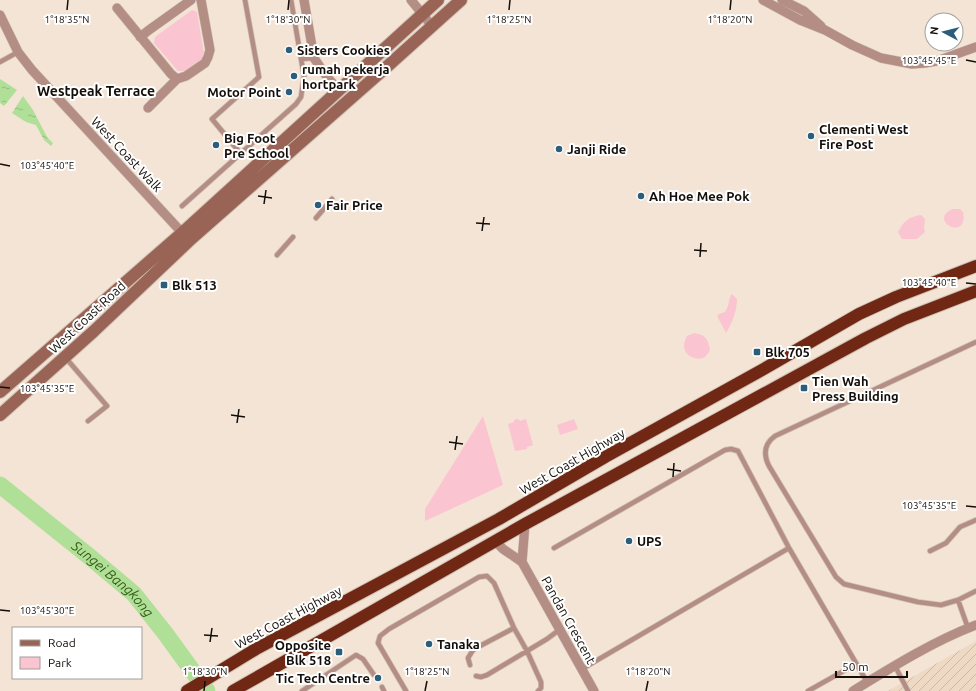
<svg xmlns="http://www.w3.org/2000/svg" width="976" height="691" font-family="Ubuntu,sans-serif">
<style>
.industrial{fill:url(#industrial-furrows)}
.green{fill:#fbc4d1}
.water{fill:url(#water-ripples)}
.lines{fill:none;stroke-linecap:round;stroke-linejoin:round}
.river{stroke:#b0df98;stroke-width:17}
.lane-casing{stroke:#cfc2b4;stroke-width:6}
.street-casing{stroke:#cfc2b4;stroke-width:10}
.secondary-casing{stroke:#cfc2b4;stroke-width:14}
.highway-casing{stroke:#cfc2b4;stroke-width:14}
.lane{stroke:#b48e84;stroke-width:4.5}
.street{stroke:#b48e84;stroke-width:9}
.secondary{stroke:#996355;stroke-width:12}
.highway{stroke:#702714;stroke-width:12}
.ticks{fill:none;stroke:#130e09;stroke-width:1.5}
.poi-dot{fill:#2a5e7a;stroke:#fff;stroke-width:1.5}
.labels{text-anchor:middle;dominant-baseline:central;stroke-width:4;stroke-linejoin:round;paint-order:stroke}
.poi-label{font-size:13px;font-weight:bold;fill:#130e09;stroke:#fff;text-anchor:start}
.street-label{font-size:13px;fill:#130e09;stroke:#fff}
.neighbourhood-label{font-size:14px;font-weight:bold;fill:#130e09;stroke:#fff}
.water-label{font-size:14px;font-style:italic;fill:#325c15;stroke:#fff}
.ticks-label{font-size:10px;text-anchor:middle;fill:#130e09;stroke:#fff;stroke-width:4;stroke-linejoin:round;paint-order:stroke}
</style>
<defs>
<pattern id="industrial-furrows" width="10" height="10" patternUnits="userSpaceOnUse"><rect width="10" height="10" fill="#edd9c4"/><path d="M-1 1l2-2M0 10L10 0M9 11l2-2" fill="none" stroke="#cab9a7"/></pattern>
<pattern id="water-ripples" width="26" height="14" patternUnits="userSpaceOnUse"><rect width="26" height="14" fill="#b0df98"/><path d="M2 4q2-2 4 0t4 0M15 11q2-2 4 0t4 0" fill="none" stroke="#96be82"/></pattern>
</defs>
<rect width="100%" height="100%" fill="#f3e4d5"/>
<!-- industrial -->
<path class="industrial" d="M976 641V691H888Z"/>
<!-- green -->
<path class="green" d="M192 10 197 12 204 53 202 59 185 71H178L154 43 155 37Z
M953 209H960L963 212C969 243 926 220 953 209Z
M921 215 925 219 924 228 925 232 917 239H902L898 232C904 221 908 217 921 215Z
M732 294 737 299C737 311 732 323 726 333L717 316 719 314 725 312C730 305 728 298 732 294Z
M694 333C705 335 708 338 710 350 709 352 707 355 705 357 696 362 683 355 684 345 684 342 686 338 687 336Z
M483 416 503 485 425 521V509Z
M518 419 520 421 526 419 533 445 527 447V449L515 451 508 424 514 422V420Z
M574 419 578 429 560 435 557 425Z"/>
<!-- water -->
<path class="water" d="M0 79 17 90 4 106 0 103Z
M23 96 33 110 47 137 53 143 51 146 44 140 36 125 26 122 12 113Z"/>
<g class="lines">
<!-- river -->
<path class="river" id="s1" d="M0 485 90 557 134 594 165 633 207 691"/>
<defs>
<path id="lane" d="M301 59 314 58
M0 62 18 52
M248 148 260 161
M241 154 212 119 259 77 245 0
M182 206 296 104 301 97 304 76 291 0
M316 218 332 199
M277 255 293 237
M976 342 775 436C764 444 763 454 769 466L836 577 844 584 918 602 941 605 958 600 976 591
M65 357 107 406 88 421
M554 548 725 450 731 449 738 451 789 548 867 682
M930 551 946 543 960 527 976 520
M958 600 968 628
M470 665 468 658 473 650 478 647 514 628
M895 666 908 691
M582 669 789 548
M476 676 481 677 487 675 547 639 559 630
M382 687 384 691
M302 691 356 655 363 659 374 675
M406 691 378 643 380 636 389 629 479 577 487 576 494 583 514 628 527 651 541 682V688L538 691
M808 691 856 664"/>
<path id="street" d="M304 0 314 58 327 77 339 90
M411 0 432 26
M763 0 800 20 825 30 852 45 881 58 912 64 925 63 937 61 976 47
M782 0 804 11 821 26
M117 8 171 74 177 79
M0 15 18 52 32 70 186 237
M140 37 149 30 191 0
M148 108 177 79 186 76 205 63 208 57 210 50 201 0
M495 541 503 549 522 562 594 691
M522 562 525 524
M853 691C892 667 934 641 976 625"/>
<path id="secondary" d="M0 392 182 233 438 0
M0 415 94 331 191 239 391 63 461 0"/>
<path id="highway" d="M187 691 256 649 499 519 605 457 762 370 859 314 896 297 976 266
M233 691 525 524 866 338 904 319 976 291"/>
</defs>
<!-- lane casing -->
<use href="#lane" class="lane-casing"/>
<!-- street casing -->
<use href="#street" class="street-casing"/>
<!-- secondary casing -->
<use href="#secondary" class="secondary-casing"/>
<!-- highway casing -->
<use href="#highway" class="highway-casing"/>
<!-- lane -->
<use href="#lane" class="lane"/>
<!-- street -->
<use href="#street" class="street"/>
<!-- secondary -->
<use href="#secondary" class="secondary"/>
<!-- highway -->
<use href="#highway" class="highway"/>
</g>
<!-- ticks -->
<path class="ticks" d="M67 10 68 0M288 10 289 0M509 10 510 0M730 10 731 0M966 60 976 62M0 164 10 166M258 196 272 198M264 204 266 190M476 223 490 224M482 231 484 217M694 250 707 251M700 257 701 243M966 283 976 284M0 387 10 388M231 415 245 417M237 423 239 409M449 442 463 444M455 450 457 436M667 469 681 471M673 477 674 463M966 506 976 507M0 610 10 611M204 635 218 636M210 642 212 628M204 691 205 681M425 691 427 681M646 691 648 681"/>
<!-- markers -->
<g class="poi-dot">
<circle cx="289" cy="50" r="4"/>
<circle cx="294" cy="76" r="4"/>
<circle cx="289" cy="92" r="4"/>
<circle cx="811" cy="136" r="4"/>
<circle cx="216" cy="145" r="4"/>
<circle cx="559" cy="149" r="4"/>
<circle cx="641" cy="196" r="4"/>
<circle cx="318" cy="205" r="4"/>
<rect x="160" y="281" width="8" height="8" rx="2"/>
<rect x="753" y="348" width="8" height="8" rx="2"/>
<rect x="800" y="384" width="8" height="8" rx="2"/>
<circle cx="629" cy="541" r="4"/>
<circle cx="429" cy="644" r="4"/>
<rect x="335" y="648" width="8" height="8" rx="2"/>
<circle cx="378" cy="678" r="4"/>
</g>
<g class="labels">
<!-- poi labels -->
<g class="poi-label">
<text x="297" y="50">Sisters Cookies</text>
<text x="302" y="69">rumah pekerja<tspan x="302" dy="15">hortpark</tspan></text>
<text x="281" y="92" text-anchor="end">Motor Point</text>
<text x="819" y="129">Clementi West<tspan x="819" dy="15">Fire Post</tspan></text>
<text x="224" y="138">Big Foot<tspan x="224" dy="15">Pre School</tspan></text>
<text x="567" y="149">Janji Ride</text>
<text x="649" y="196">Ah Hoe Mee Pok</text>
<text x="326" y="205">Fair Price</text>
<text x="172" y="285">Blk 513</text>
<text x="765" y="352">Blk 705</text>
<text x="812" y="381">Tien Wah<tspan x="812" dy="15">Press Building</tspan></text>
<text x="637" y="541">UPS</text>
<text x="437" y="644">Tanaka</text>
<text x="331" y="645" text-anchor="end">Opposite<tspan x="331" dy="15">Blk 518</tspan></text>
<text x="370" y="678" text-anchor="end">Tic Tech Centre</text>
</g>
<!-- street labels -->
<g class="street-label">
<text transform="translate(127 154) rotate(47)">West Coast Walk</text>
<text transform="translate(87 317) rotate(-43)">West Coast Road</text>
<text transform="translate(572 461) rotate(-30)">West Coast Highway</text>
<text transform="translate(288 617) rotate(-28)">West Coast Highway</text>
<text transform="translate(569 620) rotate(61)">Pandan Crescent</text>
</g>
<!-- neighbourhood labels -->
<g class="neighbourhood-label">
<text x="96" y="91">Westpeak Terrace</text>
</g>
<!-- water labels -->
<g class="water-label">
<text stroke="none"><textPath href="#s1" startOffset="147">Sungei Bangkong</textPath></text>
</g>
</g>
<g class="ticks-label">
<text x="67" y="23">1°18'35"N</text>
<text x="288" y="23">1°18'30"N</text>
<text x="509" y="23">1°18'25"N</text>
<text x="730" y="23">1°18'20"N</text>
<text x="929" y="64">103°45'45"E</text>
<text x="47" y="169">103°45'40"E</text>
<text x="929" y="286">103°45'40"E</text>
<text x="47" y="392">103°45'35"E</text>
<text x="929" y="509">103°45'35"E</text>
<text x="47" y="614">103°45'30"E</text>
<text x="205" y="675">1°18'30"N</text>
<text x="427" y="675">1°18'25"N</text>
<text x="648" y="675">1°18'20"N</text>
</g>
<!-- legend -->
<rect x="12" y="627" width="130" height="52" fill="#ffffff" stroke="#a19f9d"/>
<rect x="20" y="640" width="20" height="6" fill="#996355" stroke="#a19f9d"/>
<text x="48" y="647" font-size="12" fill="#130e09">Road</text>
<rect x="20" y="657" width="20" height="12" fill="#fbc4d1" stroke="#a19f9d"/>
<text x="48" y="667" font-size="12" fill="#130e09">Park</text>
<!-- north arrow -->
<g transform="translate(944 32) rotate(277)"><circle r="19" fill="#ffffff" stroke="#a19f9d"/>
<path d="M0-3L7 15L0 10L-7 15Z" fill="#2a5e7a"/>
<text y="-6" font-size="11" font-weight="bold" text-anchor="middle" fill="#130e09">N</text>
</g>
<!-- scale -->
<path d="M836 671v6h71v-6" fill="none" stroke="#130e09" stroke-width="2"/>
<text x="842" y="671" font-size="12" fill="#130e09" stroke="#ffffff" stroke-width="3" paint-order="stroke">50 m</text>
</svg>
